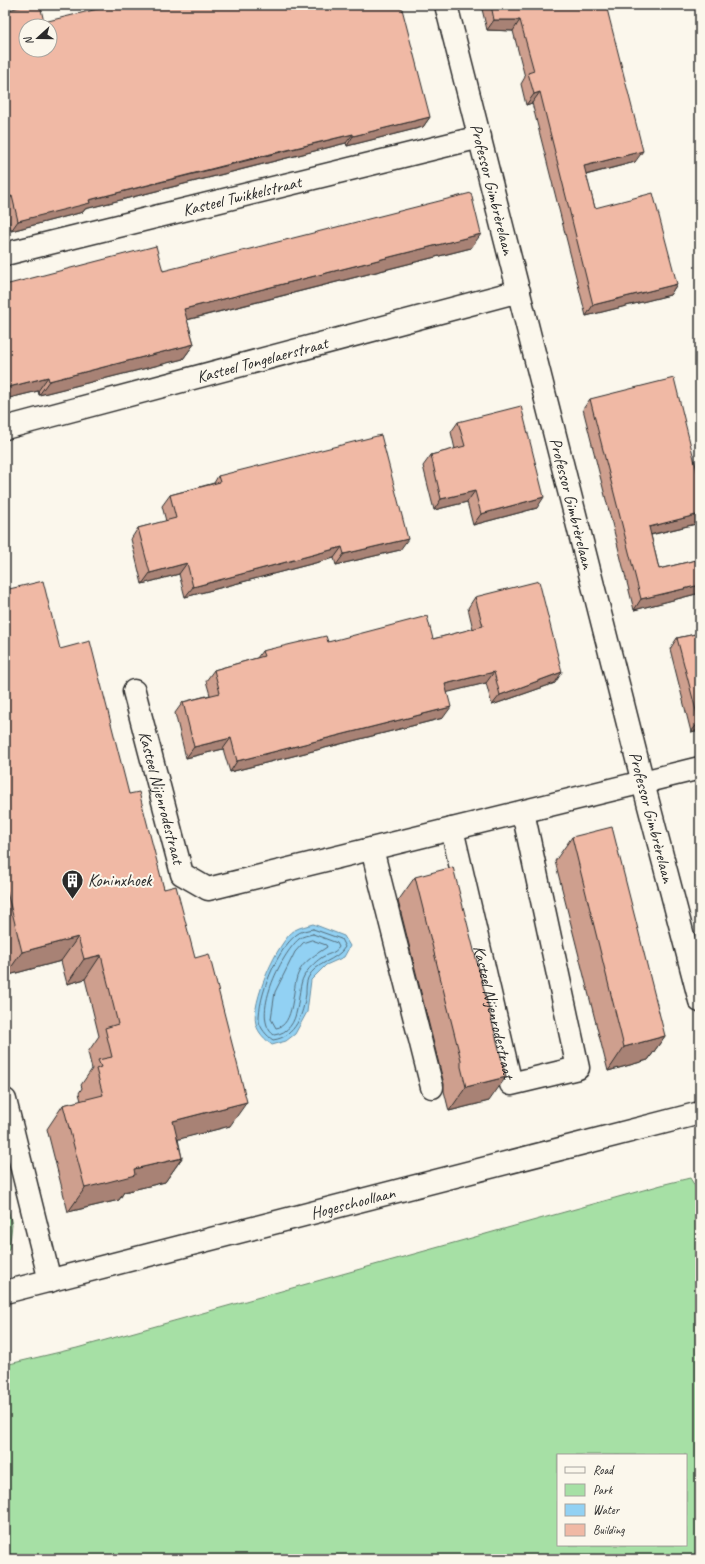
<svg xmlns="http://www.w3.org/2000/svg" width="705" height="1564" font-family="Caveat,sans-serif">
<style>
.green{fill:#a6e0a5;stroke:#688668;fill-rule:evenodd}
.water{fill:#92d1f3;stroke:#698fa3}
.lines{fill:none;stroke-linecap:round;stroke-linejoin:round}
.shore{stroke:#546d7b;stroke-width:1}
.minor-casing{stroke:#2b2b2b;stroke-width:25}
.minor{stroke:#fbf7ec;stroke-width:22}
.wall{fill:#ce9f8e;stroke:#2b2b2b}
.shaded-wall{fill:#a88274;stroke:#2b2b2b}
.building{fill:#f0b9a5;stroke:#2b2b2b;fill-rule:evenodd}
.labels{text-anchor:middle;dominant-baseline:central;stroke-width:4;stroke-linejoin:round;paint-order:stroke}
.street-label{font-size:17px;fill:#2b2b2b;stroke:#fbf7ec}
.poi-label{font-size:17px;fill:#2b2b2b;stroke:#fbf7ec;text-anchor:start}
</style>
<rect width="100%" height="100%" fill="#fbf7ec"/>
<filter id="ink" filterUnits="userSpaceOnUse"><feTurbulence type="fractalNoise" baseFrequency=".025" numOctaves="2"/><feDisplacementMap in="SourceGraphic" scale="8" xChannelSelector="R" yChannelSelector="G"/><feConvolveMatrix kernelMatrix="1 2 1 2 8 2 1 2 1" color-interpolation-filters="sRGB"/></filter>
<g filter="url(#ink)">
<!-- green -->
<path class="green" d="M690 1178 700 1194V1559H579L578 1557 565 1559H5V1365L77 1348 665 1184ZM558 1455H686V1545H558Z
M5 1196 12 1225 9 1250 5 1251Z"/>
<!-- water -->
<path class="water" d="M313 924 344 936 350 946 344 957 326 965 311 980 307 1012 295 1034 286 1041 272 1045C265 1039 258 1033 256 1024 250 1004 278 940 295 930 300 927 307 926 313 924Z"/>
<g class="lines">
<!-- shore -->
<path class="shore" d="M313 929 341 939 345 947C337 961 315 962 308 978 306 983 306 989 306 994 303 1014 296 1037 273 1040 267 1036 260 1028 259 1021 258 996 277 950 296 935 300 931 308 930 313 929Z
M313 934 337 943 339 947C335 954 326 954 321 958 315 962 307 970 304 976 295 992 304 1031 274 1035 250 1018 281 954 299 939 302 936 309 935 313 934Z
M312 940 326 945 327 947C317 954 303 961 298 974 292 987 295 1026 276 1028L271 1019 275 992 295 952 303 943Z"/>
<defs>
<g id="minor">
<path id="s1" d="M446 5 643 783 700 1001"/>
<path id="s2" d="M5 254 480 137"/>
<path id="s3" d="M5 428 519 291"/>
<path id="s4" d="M134 691 182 874 208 889 700 768"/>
<path id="s5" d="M452 829 511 1084 578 1068 523 812"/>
<path d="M372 849 432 1087"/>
<path d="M5 1100 50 1281"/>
<path id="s6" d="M5 1292 700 1113"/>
</g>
</defs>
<!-- minor casing -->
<use href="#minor" class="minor-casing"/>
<!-- minor -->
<use href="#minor" class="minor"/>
</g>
<!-- wall -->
<path class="wall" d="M481 5H606L635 162 586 175 595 208 677 284 670 295 586 316 532 103 526 105 521 84 525 77 513 31 487 30Z
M44 22 430 117 423 127 347 146 346 143 240 170 85 209 83 212 11 231 5 206Z
M471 248 187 320 194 344 183 359 39 395 38 391 5 399 163 271Z
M700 267V274L699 269Z
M590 399 700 523 651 535 659 569 700 559V593L634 610 583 409Z
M458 422 537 508 473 525 467 502 434 510 423 466 431 455 455 449 451 432Z
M218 476 400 550 336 565 334 558 185 597 179 574 142 584 131 539 138 528 166 521 162 506 170 495 214 483Z
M5 590 60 649 129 794 164 889 230 1126 178 1139 182 1158 165 1182 124 1192 119 1200 68 1212 47 1129 63 1105 81 1101 79 1093 82 1088 81 1085 92 1069 88 1052 99 1036 85 979 67 984 61 961 5 976Z
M475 597 555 683 492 705 486 683 447 692 443 718 230 772 223 749 186 758 175 713 183 702 210 695 206 681 214 670 257 658 262 651 328 642 433 639 473 629 468 608Z
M700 633V730L691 732 670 649 677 638Z
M572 837 665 1036 648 1060 608 1071 555 861Z
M415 877 489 1101 449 1111 444 1091V1084L398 901Z"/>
<!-- shaded-wall -->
<path class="shaded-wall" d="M494 20H520L513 31 487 30Z
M540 92 532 103 526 105 534 94Z
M430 117 423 127 347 146 353 136Z
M353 134 346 143 85 209 83 212 11 231 18 221 89 200Z
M643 151 635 162 577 177 584 166Z
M12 196 5 206V198Z
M481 234 471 248 174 323 184 309Z
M677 284 670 295 586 316 593 305Z
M194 344 183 359 39 395 49 381Z
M48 377 38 391 5 399V388Z
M475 491 467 502 434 510 441 499Z
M544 497 537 508 473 525 481 514Z
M700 514V523L641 537 649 527Z
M408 539 400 550 336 565 344 554Z
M342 547 334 558 185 597 193 587Z
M187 563 179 574 142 584 150 573Z
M700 585V593L634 610 641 599Z
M494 672 486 683 437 695 445 684Z
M562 672 555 683 492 705 500 695Z
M451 707 443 718 230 772 237 761Z
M700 721V730L691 732 699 722Z
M231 738 223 749 186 758 194 747Z
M78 937 61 961 5 976 22 952Z
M101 955 85 979 67 984 84 959Z
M665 1036 648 1060 608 1071 624 1047Z
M506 1077 489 1101 449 1111 466 1087Z
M247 1102 230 1126 156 1145 173 1121Z
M182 1158 165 1182 124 1192 119 1200 68 1212 85 1188 134 1169Z"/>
<!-- building -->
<path class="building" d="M27 5H40L44 22 114 5H401L430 117 353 136V134L246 160 89 200 90 203 18 221 12 196 5 198V11ZM26 26H50V50H26Z
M491 5H606L643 151 584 166 595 208 653 193 677 284 593 305 540 92 534 94 528 73 534 71 520 20H494Z
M471 193 481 234 184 309 194 344 49 381 48 377 5 388V285L156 246 163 271Z
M674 378 700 483V514L649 527 659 569 700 559V585L641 599 590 399Z
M521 406 544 497 481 514 475 491 441 499 431 455 465 446 458 422Z
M381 435 408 539 344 554 342 547 193 587 187 563 150 573 138 528 176 518 170 495 220 482 218 476Z
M43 581 60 649 90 641 129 794 139 792 164 889 176 886 195 958 209 954 247 1102 173 1121 182 1158 134 1169 135 1175 85 1188 63 1105 103 1095 96 1069 101 1067 98 1060 112 1057 105 1028 118 1024 101 955 84 959 78 937 22 952 5 884V590Z
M539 581 562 672 500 695 494 672 445 684 451 707 237 761 231 738 194 747 183 702 220 693 214 670 264 656 262 651 326 636 328 642 427 616 433 639 483 626 475 597Z
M700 633V721L699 722 677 638Z
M612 827 665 1036 624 1047 572 837Z
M453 867 506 1077 466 1087 461 1067V1060L415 877Z"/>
</g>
<!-- icons -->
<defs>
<symbol id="building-pin" viewBox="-11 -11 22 30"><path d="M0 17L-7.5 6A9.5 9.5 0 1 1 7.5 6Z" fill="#2b2b2b" stroke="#fbf7ec"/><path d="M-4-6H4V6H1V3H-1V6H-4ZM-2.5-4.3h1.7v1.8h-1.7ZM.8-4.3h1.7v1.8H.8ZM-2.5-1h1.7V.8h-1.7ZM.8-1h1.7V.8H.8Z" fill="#fff"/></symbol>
</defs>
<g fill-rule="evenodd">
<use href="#building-pin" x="60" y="868" width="25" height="34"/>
</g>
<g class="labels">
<!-- street labels -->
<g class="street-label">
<text stroke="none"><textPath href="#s1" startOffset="190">Professor Gimbrèrelaan</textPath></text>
<text stroke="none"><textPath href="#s2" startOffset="244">Kasteel Twikkelstraat</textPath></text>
<text stroke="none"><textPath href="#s3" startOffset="266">Kasteel Tongelaerstraat</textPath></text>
<text stroke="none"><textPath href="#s1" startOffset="514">Professor Gimbrèrelaan</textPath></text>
<text stroke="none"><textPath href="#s4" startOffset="110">Kasteel Nijenrodestraat</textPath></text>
<text stroke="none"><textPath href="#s1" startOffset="838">Professor Gimbrèrelaan</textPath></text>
<text stroke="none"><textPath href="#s5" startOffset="188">Kasteel Nijenrodestraat</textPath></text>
<text stroke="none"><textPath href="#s6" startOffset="359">Hogeschoollaan</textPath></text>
</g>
<!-- poi labels -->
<g class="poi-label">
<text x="88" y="880">Koninxhoek</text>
</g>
</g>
<!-- margin -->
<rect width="705" height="1564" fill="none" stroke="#fbf7ec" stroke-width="20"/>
<rect x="10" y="10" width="685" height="1544" fill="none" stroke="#2b2b2b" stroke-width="1.5" filter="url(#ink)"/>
<!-- legend -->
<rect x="557" y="1454" width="130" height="92" fill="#fbf7ec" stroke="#a8a59f"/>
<rect x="565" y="1467" width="20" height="6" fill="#fbf7ec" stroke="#a8a59f"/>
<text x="593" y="1474" font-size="12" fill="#2b2b2b">Road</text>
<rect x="565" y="1484" width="20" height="12" fill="#a6e0a5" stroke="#a8a59f"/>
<text x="593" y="1494" font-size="12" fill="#2b2b2b">Park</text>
<rect x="565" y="1504" width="20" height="12" fill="#92d1f3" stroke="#a8a59f"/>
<text x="593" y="1514" font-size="12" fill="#2b2b2b">Water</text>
<rect x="565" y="1524" width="20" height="12" fill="#f0b9a5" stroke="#a8a59f"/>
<text x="593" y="1534" font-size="12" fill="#2b2b2b">Building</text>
<!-- north arrow -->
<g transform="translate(38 38) rotate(249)"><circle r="19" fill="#fbf7ec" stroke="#a8a59f"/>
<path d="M0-3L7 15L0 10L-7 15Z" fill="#2b2b2b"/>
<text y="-6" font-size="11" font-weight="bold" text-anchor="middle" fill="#2b2b2b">N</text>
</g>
</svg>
